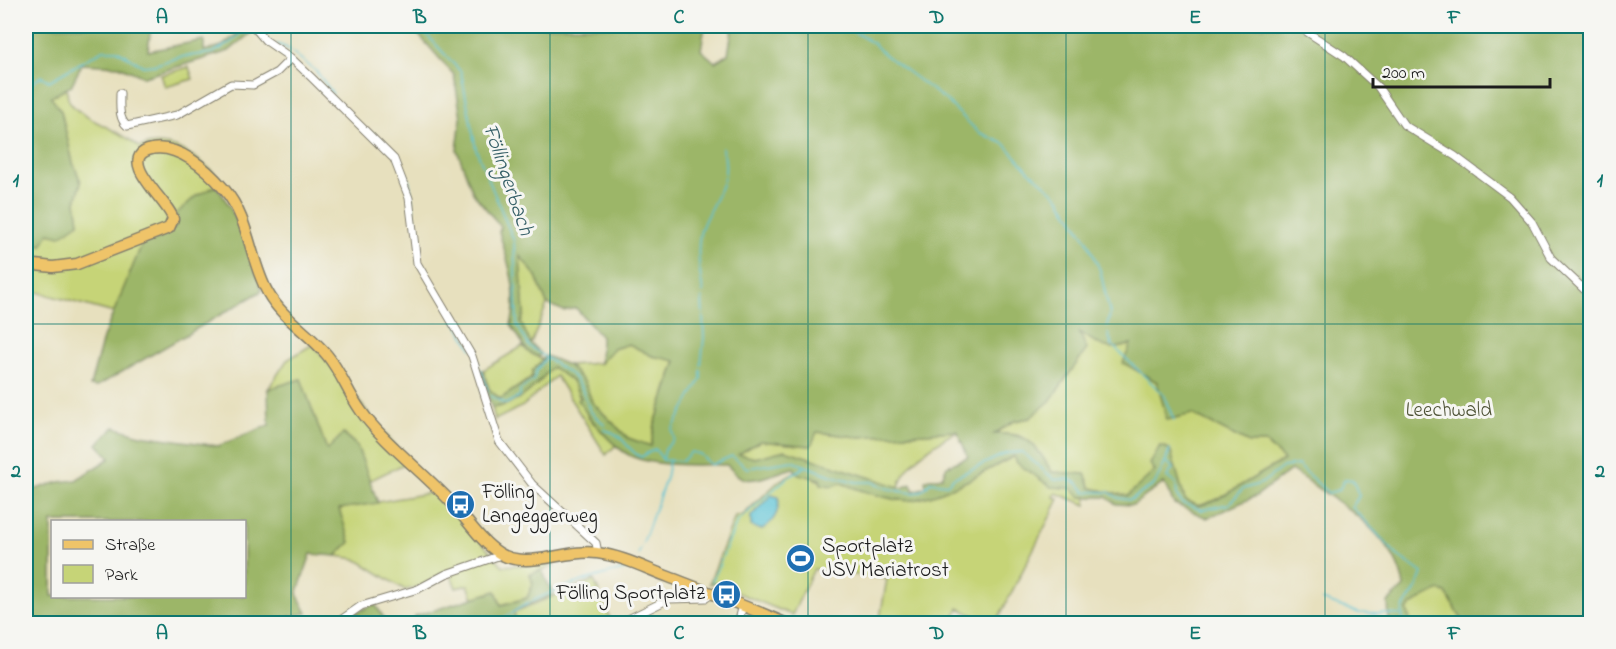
<svg xmlns="http://www.w3.org/2000/svg" width="1616" height="649" font-family="'Indie Flower',sans-serif">
<style>
.green{fill:#c6d477;stroke:#71784a;stroke-width:1.5}
.forest{fill:#9cb668;stroke:#5c6942;stroke-width:1.5;fill-rule:evenodd}
.water{fill:#59c2d5;stroke:#3a6f78;stroke-width:1.5}
.lines{fill:none;stroke-linecap:round;stroke-linejoin:round}
.stream{stroke:#59c2d5;stroke-width:1.5}
.minor-casing{stroke:#827e6d;stroke-width:9}
.primary-casing{stroke:#827e6d;stroke-width:13}
.minor{stroke:#fff;stroke-width:7}
.primary{stroke:#efc469;stroke-width:10}
.grid{fill:none;stroke:#0f766e;stroke-width:1.5;stroke-opacity:0.55}
.labels{text-anchor:middle;dominant-baseline:central;stroke-width:6;stroke-linejoin:round;paint-order:stroke}
.park-label{font-size:21px;fill:#4f5337;stroke:#f6f6f2}
.poi-label{font-size:21px;fill:#1c1c1c;stroke:#f6f6f2;text-anchor:start}
.water-label{font-size:22px;font-style:italic;fill:#345e66;stroke:#f6f6f2}
.neatline{fill:none;stroke:#0f766e;stroke-width:2}
.grid-label{font-size:20px;text-anchor:middle;font-weight:bold;fill:#0f766e}
</style>
<rect width="100%" height="100%" fill="#f6f6f2"/>
<filter id="ink" filterUnits="userSpaceOnUse"><feTurbulence type="fractalNoise" baseFrequency=".0167" numOctaves="2"/><feDisplacementMap in="SourceGraphic" scale="12" xChannelSelector="R" yChannelSelector="G"/><feConvolveMatrix kernelMatrix="1 2 1 2 8 2 1 2 1" color-interpolation-filters="sRGB"/></filter>
<filter id="wash" filterUnits="userSpaceOnUse"><feTurbulence type="fractalNoise" baseFrequency=".008" numOctaves="4" result="noise"/><feDisplacementMap in="SourceGraphic" scale="24" xChannelSelector="R" yChannelSelector="G"/><feGaussianBlur stdDeviation="1.35" result="paint"/><feColorMatrix in="noise" values="0 0 0 0 0 0 0 0 0 0 0 0 0 0 0 0 0 1.4 0 .05"/><feComposite in="paint" operator="in"/></filter>
<g filter="url(#wash)">
<rect width="100%" height="100%" fill="#e7e0be"/>
<!-- green -->
<path class="green" d="M189 67 193 79 165 87 161 75Z
M67 88C67 92 67 99 70 102 80 119 122 130 139 147 173 136 198 158 221 179L216 186 196 196 175 227 160 238 142 244 114 313 26 289V237L42 246 49 233 79 223 76 202 81 182 73 163 61 111 50 97Z
M519 254 536 276 547 304 531 344 521 323 524 314Z
M1078 331 1132 344 1157 382 1192 414 1249 443H1265L1284 460 1216 500 1199 506 1185 500 1170 449 1160 446 1151 463 1155 471 1128 496 1091 488 1085 474 1052 472C1035 445 1027 429 992 435L1014 421 1030 418 1087 349Z
M313 344 408 462 369 481 357 446 344 434 327 450 301 379 268 389 287 360Z
M629 344 652 356 676 360 655 424 651 447 628 438 592 402 585 383 568 365 600 363 613 349Z
M523 346 528 352 543 360 532 371V377L500 399 489 389 483 370Z
M552 367 572 380 589 419 617 444 606 455 556 376 523 406 495 420 492 408C520 404 534 388 552 367Z
M957 431C935 444 905 461 899 487L785 450 755 458 738 454 760 441 811 446 816 432 858 437Z
M1015 456 1051 487 1071 488 1080 497H1087L1086 505 1056 493 1054 497 1059 499 996 623H988L959 608 951 623H879L887 579 814 569 792 615 714 583 709 584 735 517 743 515 779 481 796 471 832 486 841 483C857 489 896 503 913 500 948 494 983 472 1015 456Z
M429 493 438 494 503 566 546 563 554 566 530 574 533 584 527 598 501 605 496 591 473 598 468 585 456 588 449 570 421 586 405 590 356 559 336 556 350 542 338 509Z
M594 580 612 623H516L514 612Z
M1439 589 1446 592 1464 623H1411L1407 610C1416 599 1427 598 1439 589Z"/>
<!-- forest -->
<path class="forest" d="M26 26H151L148 51 204 40V51L222 46 237 34 238 26H266L253 31 229 51 144 77 119 66 82 64 71 86 51 97 61 111 73 163 81 182 76 202 79 223 60 236 49 233 42 246 26 237Z
M411 26H705L701 50 715 62 728 54 733 26H1590V282L1581 280 1590 291V623H1464L1446 593 1439 590C1427 598 1416 599 1407 610L1411 623H1389L1388 602 1404 587C1396 531 1333 500 1291 470L1256 496 1207 518 1174 504 1164 483 1133 505 1116 504 1106 497H1080L1071 488 1051 487 1017 463 1014 456C983 472 948 494 913 500 896 503 857 489 841 483L832 486 821 484 820 479 798 474 794 468C780 471 753 484 742 478 737 476 731 469 727 465 698 464 661 468 633 457 615 450 587 416 578 400L581 398 572 381 552 367C534 388 520 404 492 408L479 370H483L489 389 500 399 532 378V371L546 356 568 365 585 383 592 402 628 438 651 446 655 424 676 361 652 356 629 344 613 349 600 363 601 337 576 308 564 311 547 304 536 276 520 256 524 314 521 323 531 344 541 354 538 357 528 352 511 325C520 294 508 262 499 232L501 227 473 193 457 150 461 118 454 75ZM1079 332C1099 344 1107 354 1131 344L1123 363 1157 382 1167 420 1192 414 1249 443H1266L1284 460 1216 500 1199 506 1185 500 1170 449 1160 446 1150 464 1155 471 1127 496 1091 488 1085 474 1052 472C1035 444 1028 432 994 434L1014 421 1030 418 1050 401 1087 349ZM957 431 968 457 947 466 942 477 925 480 926 487 914 491 911 484 902 488 785 450 755 458 739 454 760 441 811 446 817 432 858 437Z
M216 186C240 217 250 254 262 291L96 387 90 386 103 338 142 244 160 238 175 227 176 214 196 196Z
M301 379 327 450 343 434 357 446 378 503 339 509 350 542 336 556 311 554 297 594 307 613 269 621V624L26 623V492L59 482 76 480 110 458 97 444 115 427 140 435 218 446 269 425 268 389ZM52 522H244V596H52Z
M542 570 553 595 514 611 516 623H415V616L496 591 501 605 527 598 533 584 530 574Z
M375 604 387 623 338 624 346 617Z"/>
<!-- water -->
<path class="water" d="M771 495 779 497C779 513 774 522 761 530L751 526V516Z"/>
<g class="lines">
<!-- stream -->
<path class="stream" d="M419 26 461 72 476 149 514 241 517 325 529 346 573 376 582 389 590 411 605 425 604 430C624 433 626 450 641 457L655 449 663 460 682 461 691 452 700 454 711 465 732 456 747 468 792 461 833 476 856 482H873C877 487 911 495 919 492 923 491 927 486 930 482L947 484 953 478 1007 453 1022 452 1055 480C1068 478 1078 480 1085 492H1109L1118 498 1130 500 1154 485 1166 461 1173 468 1167 477 1176 484 1177 496 1182 503 1202 510 1229 504 1243 489 1262 483 1283 467 1298 465 1328 493 1339 490 1345 479 1353 480 1359 496 1352 507 1397 555 1422 573C1419 579 1418 587 1414 592 1406 605 1399 607 1404 624
M844 26 873 43 885 55 947 101 978 132 1005 144 1028 170 1058 196 1087 241 1100 270 1110 314 1107 327
M277 44 287 48 316 71 333 94
M26 88 41 76 49 81 103 50H117L143 66 154 65 180 57 212 53 230 43 241 33 253 32
M373 133 395 153
M397 158 398 159
M400 162 409 180 416 225
M703 293C700 273 695 247 702 227 712 200 734 179 722 148
M453 317 472 349
M1108 333 1112 345 1163 394 1174 420
M476 359 479 365
M701 365 704 338 702 298
M481 369 488 392
M490 396 506 404 520 396V390L534 380 536 371 546 358
M663 459 665 449 674 439 672 430 701 379V370
M1166 460 1170 449
M790 476 806 466
M643 543 666 478 669 461
M638 555 641 548
M712 582 737 522 788 477
M1322 600 1359 613 1400 615
M497 624C532 594 587 578 631 568"/>
</g>
</g>
<g filter="url(#ink)">
<g class="lines">
<defs>
<path id="minor" d="M253 26 265 40 291 58 312 78 394 159 409 198 417 263 472 356 499 441 532 484 596 543 598 553
M1298 26 1344 56 1378 87 1404 125 1455 156 1510 197 1532 222 1551 258 1590 295
M120 93C120 105 118 118 127 126L177 115 231 84 253 85 277 72 291 58
M335 624 361 606 418 589 446 574 501 555
M618 624 669 599 706 598 712 594
M738 624 743 605"/>
<path id="primary" d="M26 264 53 267 77 264 169 228 173 219C170 203 117 161 148 150 176 141 208 170 224 189 250 219 250 262 268 293 282 318 309 333 327 355 341 372 348 393 361 411 382 441 424 473 451 502 466 518 480 541 499 553 526 571 567 548 597 553 622 556 645 568 669 577 708 592 748 607 787 624"/>
</defs>
<!-- minor casing -->
<use href="#minor" class="minor-casing"/>
<!-- primary casing -->
<use href="#primary" class="primary-casing"/>
<!-- minor -->
<use href="#minor" class="minor"/>
<!-- primary -->
<use href="#primary" class="primary"/>
</g>
</g>
<!-- grid -->
<path class="grid" d="M291 26V624M550 26V624M808 26V624M1066 26V624M1325 26V624M26 324H1590"/>
<!-- icons -->
<defs>
<symbol id="bus-disc" viewBox="-11 -11 22 22"><circle r="9.5" fill="#1f6fb2" stroke="#f6f6f2"/><path d="M-5-6H5V4H4V6H2V4H-2V6H-4V4H-5ZM-3.5-4V0h7V-4ZM-3.5 1.2v1.5H-2V1.2ZM2 1.2v1.5H3.5V1.2Z" fill="#fff"/></symbol>
<symbol id="stadium-disc" viewBox="-11 -11 22 22"><circle r="9.5" fill="#1f6fb2" stroke="#f6f6f2"/><path d="M0-5a6.5 5 0 1 0 0 10a6.5 5 0 1 0 0-10ZM-3.5-1.8h7v3.6h-7Z" fill="#fff"/></symbol>
</defs>
<g fill-rule="evenodd">
<use href="#bus-disc" x="444" y="488" width="33" height="33"/>
<use href="#stadium-disc" x="784" y="542" width="33" height="33"/>
<use href="#bus-disc" x="710" y="578" width="33" height="33"/>
</g>
<g class="labels">
<!-- park labels -->
<g class="park-label">
<text x="1449" y="411">Leechwald</text>
</g>
<!-- poi labels -->
<g class="poi-label">
<text x="482" y="493">Fölling<tspan x="482" dy="24">Langeggerweg</tspan></text>
<text x="822" y="547">Sportplatz<tspan x="822" dy="24">JSV Mariatrost</tspan></text>
<text x="705" y="594" text-anchor="end">Fölling Sportplatz</text>
</g>
<!-- water labels -->
<g class="water-label">
<text transform="translate(507 180) rotate(71)">Föllingerbach</text>
</g>
</g>
<!-- margin -->
<rect width="1616" height="649" fill="none" stroke="#f6f6f2" stroke-width="66"/>
<!-- legend -->
<rect x="51" y="520" width="195" height="78" fill="#f6f6f2" stroke="#9f9f9c" stroke-width="1.5"/>
<rect x="63" y="540" width="30" height="9" fill="#efc469" stroke="#9f9f9c" stroke-width="1.5"/>
<text x="105" y="550" font-size="18" fill="#1c1c1c">Straße</text>
<rect x="63" y="565" width="30" height="18" fill="#c6d477" stroke="#9f9f9c" stroke-width="1.5"/>
<text x="105" y="580" font-size="18" fill="#1c1c1c">Park</text>
<!-- scale -->
<path d="M1373 78v9h177v-9" fill="none" stroke="#1c1c1c" stroke-width="3"/>
<text x="1382" y="78" font-size="18" fill="#1c1c1c" stroke="#f6f6f2" stroke-width="4.5" paint-order="stroke">200 m</text>
<rect x="33" y="33" width="1550" height="583" class="neatline"/>
<g class="grid-label">
<text x="162" y="23">A</text>
<text x="420" y="23">B</text>
<text x="679" y="23">C</text>
<text x="937" y="23">D</text>
<text x="1195" y="23">E</text>
<text x="1454" y="23">F</text>
<text x="16" y="186">1</text>
<text x="1600" y="186">1</text>
<text x="16" y="477">2</text>
<text x="1600" y="477">2</text>
<text x="162" y="639">A</text>
<text x="420" y="639">B</text>
<text x="679" y="639">C</text>
<text x="937" y="639">D</text>
<text x="1195" y="639">E</text>
<text x="1454" y="639">F</text>
</g>
</svg>
